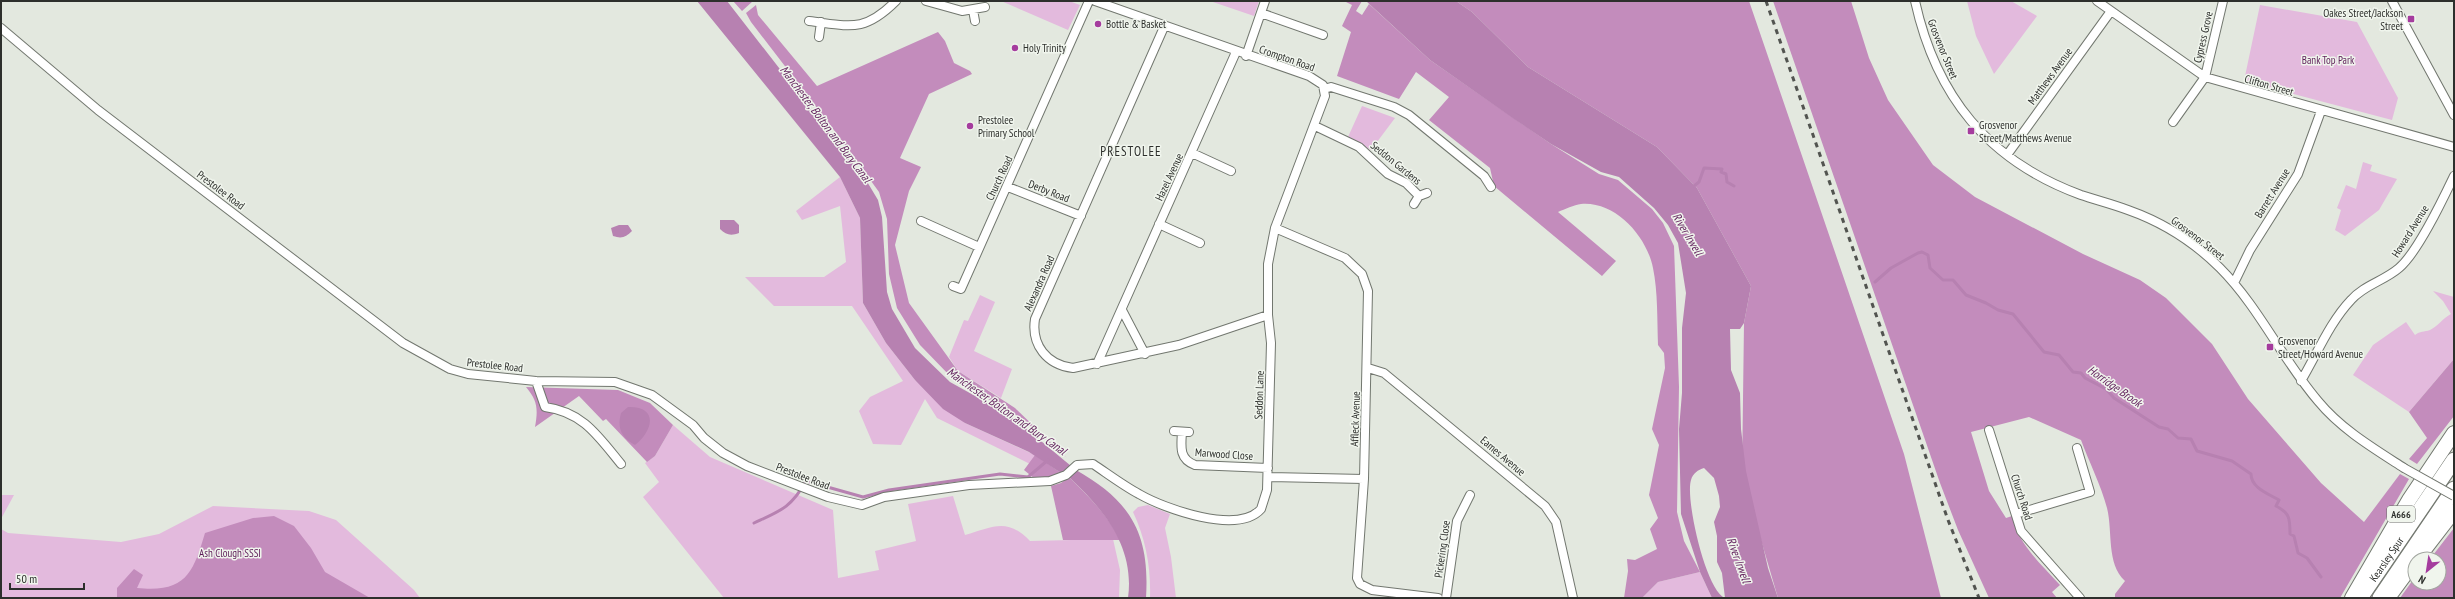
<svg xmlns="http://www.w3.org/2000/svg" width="2455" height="599" font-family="'PT Sans Narrow',sans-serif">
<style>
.green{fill:#e3badd}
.forest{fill:#c38cbc}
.water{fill:#b781b1;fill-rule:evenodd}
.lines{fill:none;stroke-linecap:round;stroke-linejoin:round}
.stream{stroke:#b781b1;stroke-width:3}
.minor-casing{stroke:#72776f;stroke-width:10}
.trunk-casing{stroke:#72776f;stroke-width:16}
.motorway-casing{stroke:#72776f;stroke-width:17}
.minor{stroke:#fff;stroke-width:8}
.trunk{stroke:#fff;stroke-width:14}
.motorway{stroke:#fff;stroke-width:15}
.rail{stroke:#525450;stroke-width:3;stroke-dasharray:5 5;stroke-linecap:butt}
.minor-bridge-casing{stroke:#72776f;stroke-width:10;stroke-linecap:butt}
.minor-bridge{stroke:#fff;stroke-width:8}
.poi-dot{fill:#a53c9e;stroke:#f0f5ed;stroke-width:1.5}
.labels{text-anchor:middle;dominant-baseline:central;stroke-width:3;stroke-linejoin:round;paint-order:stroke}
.shield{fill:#f0f5ed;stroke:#686a66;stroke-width:1}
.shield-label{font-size:10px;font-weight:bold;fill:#2d2f2c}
.poi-label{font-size:11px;fill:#2d2f2c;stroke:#f0f5ed;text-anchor:start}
.street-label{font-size:11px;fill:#2d2f2c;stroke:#f0f5ed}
.park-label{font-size:11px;fill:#5d1d58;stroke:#f0f5ed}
.water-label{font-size:12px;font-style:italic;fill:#662661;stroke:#f0f5ed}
.quarter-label{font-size:13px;letter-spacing:1px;fill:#2d2f2c;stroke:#f0f5ed}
</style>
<rect width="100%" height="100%" fill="#e3e8df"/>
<!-- green -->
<path class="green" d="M1001 1H1069L1080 5 1068 30Z
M1210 1H1259L1254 16Z
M1967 1H2011L2037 16 1994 74 1976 36Z
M2260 5 2357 22 2398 98 2392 120 2244 81Z
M1362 106 1395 118 1371 150 1348 137Z
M2363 162 2372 165 2370 171 2397 179 2379 210 2345 236 2335 230 2341 210 2337 208 2346 185 2356 189Z
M840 177 860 218 863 303 886 343 915 380 965 423 1035 455 1030 464 937 418 925 399 901 445 873 444 859 411 870 397 903 381 852 306H774L745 277H824L846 262 840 206 802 220 796 211Z
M2433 291 2454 297V359L2409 412 2353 375 2373 345 2406 322 2415 335C2420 331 2424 332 2430 330 2437 327 2443 318 2451 314L2443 301Z
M980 295 995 302 974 351 1012 369 1001 398 958 371 949 357 964 320 968 321Z
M673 425 710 457 833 510 838 578 879 570 875 551 916 541 908 504 953 496 965 535C993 527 1007 517 1030 541L1113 539 1120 570 1119 598H724L643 497 659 482 645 463 655 456Z
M1 495H14L1 519Z
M2435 496 2439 499 2373 598H2367Z
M1148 505 1170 514 1165 528 1171 557 1176 598H1150C1151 567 1146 540 1133 512L1138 507Z
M213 506 309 511 336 520 414 590 420 598H1V529L8 533 121 542 159 534Z
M1700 572 1712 598H1642L1658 582Z"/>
<!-- forest -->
<path class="forest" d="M733 1H753L742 11Z
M1344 1H1362L1356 11 1362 15 1369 4 1430 60 1551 144 1599 174 1618 180 1652 209 1663 223 1674 246 1679 387 1677 512 1684 541 1700 572 1658 582 1642 598H1624L1628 571 1627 559 1635 560 1657 549 1650 529 1658 518 1649 495 1659 445 1652 429 1665 368 1664 353 1658 345C1657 320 1658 292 1653 268 1647 237 1616 201 1581 204 1574 205 1565 209 1558 212L1616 261 1602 276 1494 186 1490 168 1429 120 1449 97 1416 72 1399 99 1337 76 1351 32 1342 26 1352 5Z
M1456 1H1749L1904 454 1941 598H1778L1742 475 1744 323 1751 286 1697 188 1657 147 1528 67 1472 12Z
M1773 1H1851L1869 58 1888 100 1933 165 1975 197 2083 254 2140 280 2166 298 2212 344 2248 399 2321 483 2364 522 2400 474 2409 479 2340 598H2115V594L2125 581C2106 563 2113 532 2107 508 2101 485 2089 462 2081 440L2029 417 1971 432 1989 491 2006 518 2012 516C2018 544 2041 564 2060 585L2052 592 2057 598H1989L1958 530 1940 483Z
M756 5 758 15 817 86 938 32 945 41 954 63 970 71 972 74 929 94 900 158 921 167 909 191 895 245 909 303 958 371 1015 408 1067 458 1021 418 952 378 920 345 897 308 889 274 887 219 879 192 837 134 751 22 746 13Z
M2454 359V416L2417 464 2409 459 2427 438 2409 412Z
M526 387 618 390 650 403 673 425 655 456 647 462 606 419 603 421 579 396 535 427C538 410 538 401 526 387Z
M1035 455 1061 473 1051 477 1035 479 1024 470Z
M1069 477C1088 496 1108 515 1120 540H1063L1051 486 1061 483Z
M274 516 294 526 311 548 325 572 370 598H117V588L134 569 143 575 137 588C186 593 193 573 205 533L253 518Z
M2454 528V596L2452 598H2400L2415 577V583H2439V559H2430Z"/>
<!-- water -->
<path class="water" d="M697 1H727L866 180 878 200 882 217 887 292 892 309 915 348 950 382 1011 416 1071 466 1065 473H1061L1029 452 965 423 943 409 915 380 886 343 863 303 860 218 840 177Z
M1366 1H1456L1472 12 1528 67 1657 147 1697 188 1751 286 1744 323 1740 329H1730L1731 370 1740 393 1741 429 1746 471 1768 568 1778 598H1712L1700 572 1681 514 1679 429 1682 393V328L1686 293 1678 243 1668 225 1654 208 1619 177 1601 172 1551 144 1514 119 1430 60ZM1704 468 1714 478 1719 496 1720 507 1714 522 1717 536V562L1722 573 1725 598C1706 591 1685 499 1691 480 1693 473 1698 470 1704 468Z
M720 220H734L739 225V233C731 236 726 235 720 229Z
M619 225H628L632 231C626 237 622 239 613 236L611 228Z
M628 407C658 406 654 430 635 445 621 437 617 428 621 413Z
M1076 470C1131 501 1150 534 1146 598H1128C1135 547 1104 510 1069 477Z"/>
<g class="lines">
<!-- stream -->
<path class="stream" d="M1694 186 1699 182 1704 168 1722 169 1721 172 1726 174 1727 182 1734 186
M1875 282 1891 268 1918 253 1922 252 1928 255 1930 268 1943 280H1953L1966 295 1986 303 1998 310 2013 314 2044 352 2059 355 2073 372 2081 373 2085 378 2106 389 2114 398 2159 427 2168 429 2178 438 2191 439 2197 451 2232 461 2251 474C2251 488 2269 494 2279 500L2276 506C2290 513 2290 519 2290 534L2294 536 2298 553 2307 558 2321 577
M754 523C780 511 791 508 806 481L863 497 889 490 1000 474 1028 477 1048 460"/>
<defs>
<path id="minor" d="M926 1 962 11 985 7
M1915 1C1936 96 1988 161 2081 195 2096 200 2112 204 2128 210 2162 222 2194 242 2220 268 2259 307 2282 359 2318 401 2341 429 2373 448 2404 468
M2097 1 2205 77 2454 147
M2392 1 2454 115
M973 10 975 21
M1261 13 1323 35
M809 21C850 26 864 33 896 1
M1164 27 1035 319C1031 345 1047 365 1073 368L1179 345 1268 315
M1 28 98 110 403 343 450 369 468 374 536 381 615 382 652 395 693 425 704 438 723 453 747 466 828 497 862 505 884 497 969 485 1050 481 1066 475 1077 465 1093 464C1108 474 1124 486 1139 494 1165 509 1238 535 1261 509L1267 490 1271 343 1268 315V264L1275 228 1325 96 1323 85 1309 76 1095 1
M819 37 821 22
M1246 56 1265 1
M1324 89 1331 87 1394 107 1409 115 1484 176 1491 187
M2173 122 2205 77 2223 1
M1315 126 1359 147 1388 174 1406 183 1419 196
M1192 153 1231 171
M2007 155 2111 11
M1008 187 1081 216
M1414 204 1419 196 1427 193
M921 221 979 247
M1159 224 1200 243
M1275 228 1345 258 1362 274 1368 291 1364 479 1357 578 1360 584 1372 590 1438 598
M2234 283 2250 250 2298 174 2321 111
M953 286 961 289 1089 1
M1122 310 1145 354
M1097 364 1236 52
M1368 368 1384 373 1545 506 1556 522 1573 598
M536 381 545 407C583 412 598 436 621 464
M2301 381C2317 354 2330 322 2351 300 2364 285 2384 281 2399 268 2418 252 2443 199 2454 176
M1989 430 2021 531 2080 598
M1174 431 1189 432
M1182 432C1181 447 1179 459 1195 465L1268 468
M1268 477 1364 479
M2016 514 2090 492 2077 448
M1446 598 1457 521 1470 495"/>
<path id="trunk" d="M2417 559 2454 511
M2390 595 2415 561
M2352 598 2409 500 2454 433"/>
<g id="motorway">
<path id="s1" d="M2360 598 2454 460"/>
<path d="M2380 598 2454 489"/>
</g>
</defs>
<!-- minor casing -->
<use href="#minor" class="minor-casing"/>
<!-- trunk casing -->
<use href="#trunk" class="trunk-casing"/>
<!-- motorway casing -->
<use href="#motorway" class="motorway-casing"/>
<!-- minor -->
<use href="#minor" class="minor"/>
<!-- trunk -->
<use href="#trunk" class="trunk"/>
<!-- motorway -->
<use href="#motorway" class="motorway"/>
<!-- rail -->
<path class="rail" d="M1766 1 1948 520 1979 598"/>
<defs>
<path id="minor-bridge" d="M2404 468 2454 496"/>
</defs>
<!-- minor-bridge casing -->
<use href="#minor-bridge" class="minor-bridge-casing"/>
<!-- minor-bridge -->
<use href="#minor-bridge" class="minor-bridge"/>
</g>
<!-- markers -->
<g class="poi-dot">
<rect x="2407" y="15" width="8" height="8" rx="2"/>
<circle cx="1098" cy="24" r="4"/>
<circle cx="1015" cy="48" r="4"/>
<circle cx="970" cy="126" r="4"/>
<rect x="1967" y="127" width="8" height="8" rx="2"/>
<rect x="2266" y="343" width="8" height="8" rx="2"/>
</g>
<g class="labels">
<!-- shield labels -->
<rect class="shield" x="2387" y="506" width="28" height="16" rx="3"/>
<g class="shield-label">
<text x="2401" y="514">A666</text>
</g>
<!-- poi labels -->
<g class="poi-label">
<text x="2403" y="13" text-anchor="end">Oakes Street/Jackson<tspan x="2403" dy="13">Street</tspan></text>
<text x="1106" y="24">Bottle &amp; Basket</text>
<text x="1023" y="48">Holy Trinity</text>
<text x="978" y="120">Prestolee<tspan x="978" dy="13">Primary School</tspan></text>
<text x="1979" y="125">Grosvenor<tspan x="1979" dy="13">Street/Matthews Avenue</tspan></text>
<text x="2278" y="341">Grosvenor<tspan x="2278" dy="13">Street/Howard Avenue</tspan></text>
</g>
<!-- street labels -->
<g class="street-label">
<text transform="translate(2203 37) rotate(-77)">Cypress Grove</text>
<text transform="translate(1943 49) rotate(68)">Grosvenor Street</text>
<text transform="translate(1287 58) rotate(19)">Crompton Road</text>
<text transform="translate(2050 76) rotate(-54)">Matthews Avenue</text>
<text transform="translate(2269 85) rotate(16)">Clifton Street</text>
<text transform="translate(1396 163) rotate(39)">Seddon Gardens</text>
<text transform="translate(1169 177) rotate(-65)">Hazel Avenue</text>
<text transform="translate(999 178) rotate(-65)">Church Road</text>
<text transform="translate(221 190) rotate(37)">Prestolee Road</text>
<text transform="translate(1049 191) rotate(21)">Derby Road</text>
<text transform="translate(2272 193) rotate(-58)">Barrett Avenue</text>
<text transform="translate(2410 231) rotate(-58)">Howard Avenue</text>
<text transform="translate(2198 238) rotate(37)">Grosvenor Street</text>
<text transform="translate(1039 283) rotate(-66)">Alexandra Road</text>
<text transform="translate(495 365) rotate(6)">Prestolee Road</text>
<text transform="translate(1259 395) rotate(-88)">Seddon Lane</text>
<text transform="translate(1355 419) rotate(-88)">Affleck Avenue</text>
<text transform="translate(1224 454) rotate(4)">Marwood Close</text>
<text transform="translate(1503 456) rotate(40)">Eames Avenue</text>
<text transform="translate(803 476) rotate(21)">Prestolee Road</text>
<text transform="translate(2022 497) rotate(72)">Church Road</text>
<text transform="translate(1442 549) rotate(-82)">Pickering Close</text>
<text stroke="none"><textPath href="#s1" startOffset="47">Kearsley Spur</textPath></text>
</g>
<!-- park labels -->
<g class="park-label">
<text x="2328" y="60">Bank Top Park</text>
<text x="230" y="553">Ash Clough SSSI</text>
</g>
<!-- water labels -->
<g class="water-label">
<text transform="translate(826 124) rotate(53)">Manchester, Bolton and Bury Canal</text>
<text transform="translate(1688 234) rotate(59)">River Irwell</text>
<text transform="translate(2115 386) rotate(35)">Horridge Brook</text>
<text transform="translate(1007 411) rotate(35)">Manchester, Bolton and Bury Canal</text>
<text transform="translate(1739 560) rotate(70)">River Irwell</text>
</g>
<!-- quarter labels -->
<g class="quarter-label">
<text x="1131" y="151">PRESTOLEE</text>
</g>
</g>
<!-- border -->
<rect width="2455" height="599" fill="none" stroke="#2d2f2c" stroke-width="4"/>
<!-- north arrow -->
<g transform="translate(2427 571) rotate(210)"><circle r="19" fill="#f0f5ed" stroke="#a2a6a0"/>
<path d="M0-3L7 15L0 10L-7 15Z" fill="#a53c9e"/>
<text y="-6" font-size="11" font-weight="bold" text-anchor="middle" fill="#2d2f2c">N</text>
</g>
<!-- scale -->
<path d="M10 583v6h74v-6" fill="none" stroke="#2d2f2c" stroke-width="2"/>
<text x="16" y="583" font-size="12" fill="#2d2f2c" stroke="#f0f5ed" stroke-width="3" paint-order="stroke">50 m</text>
</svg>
